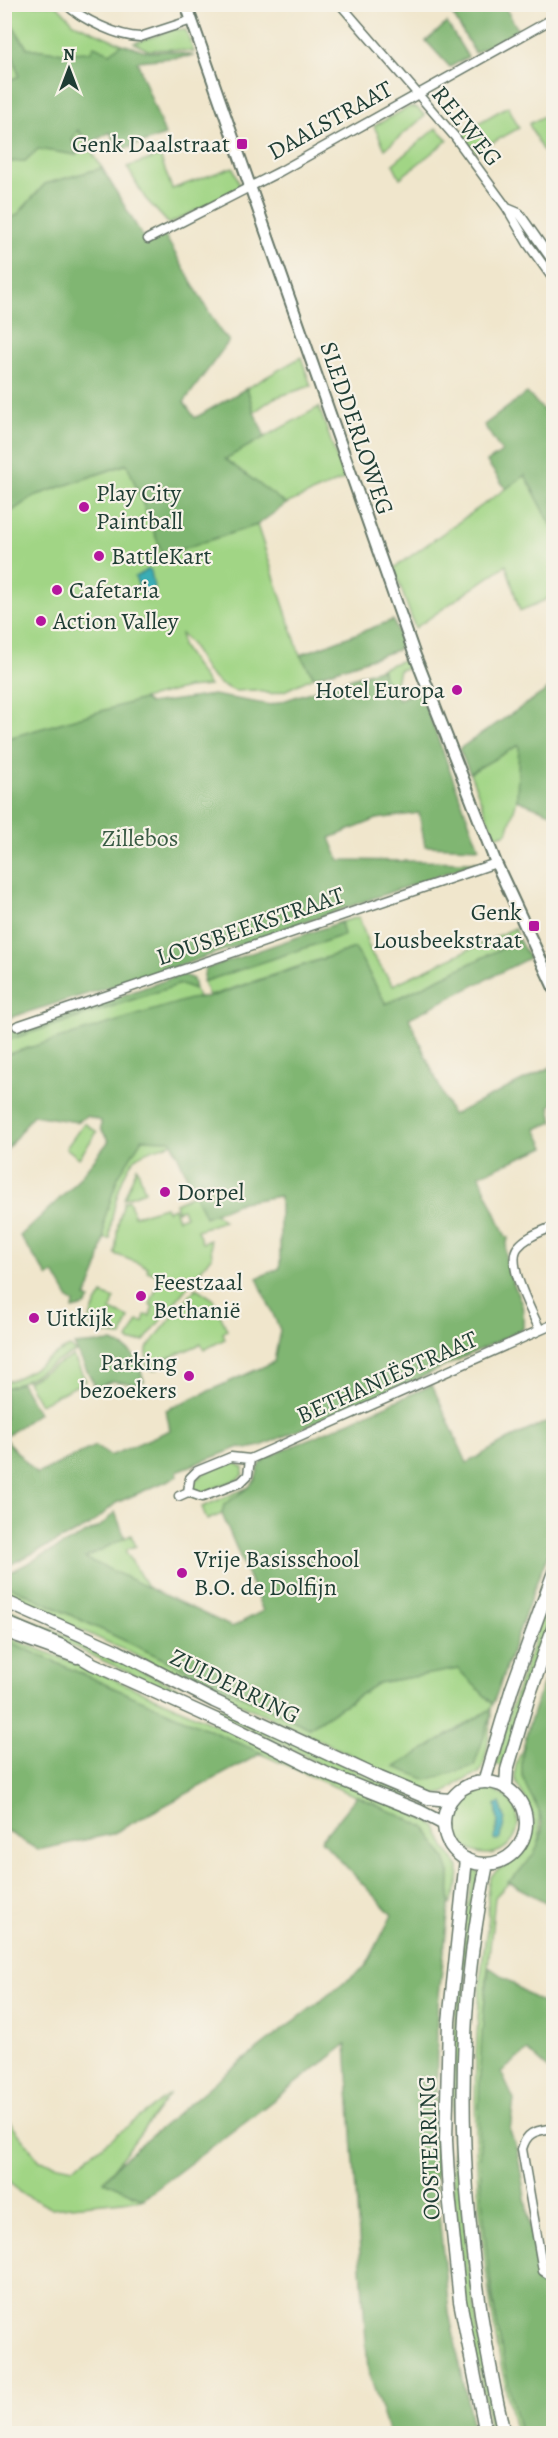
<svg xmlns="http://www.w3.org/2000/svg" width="558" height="2438" font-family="Alegreya,serif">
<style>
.green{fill:#a1d585;stroke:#60895c;stroke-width:1.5}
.forest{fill:#80b672;stroke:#507a53;stroke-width:1.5}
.water{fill:#3badb5;stroke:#2d7574;stroke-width:1.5}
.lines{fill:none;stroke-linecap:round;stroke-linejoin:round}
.minor-casing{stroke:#687869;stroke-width:11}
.tertiary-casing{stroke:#687869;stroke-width:14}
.secondary-casing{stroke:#687869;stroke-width:15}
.primary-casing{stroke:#687869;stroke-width:15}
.minor{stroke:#fff;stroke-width:8}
.tertiary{stroke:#fff;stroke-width:10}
.secondary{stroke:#fff;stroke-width:12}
.primary{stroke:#fff;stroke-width:12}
.poi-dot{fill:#b5179e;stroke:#f7f3e8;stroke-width:2}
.labels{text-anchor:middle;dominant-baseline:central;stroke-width:4.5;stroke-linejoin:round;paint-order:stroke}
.street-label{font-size:24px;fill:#1f3d34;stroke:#f7f3e8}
.poi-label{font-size:24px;fill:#1f3d34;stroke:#f7f3e8;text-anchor:start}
.park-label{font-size:24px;fill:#395b44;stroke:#f7f3e8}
</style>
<rect width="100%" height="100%" fill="#f7f3e8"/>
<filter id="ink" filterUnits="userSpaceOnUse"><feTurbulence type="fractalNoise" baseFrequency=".0167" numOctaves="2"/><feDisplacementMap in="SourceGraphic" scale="12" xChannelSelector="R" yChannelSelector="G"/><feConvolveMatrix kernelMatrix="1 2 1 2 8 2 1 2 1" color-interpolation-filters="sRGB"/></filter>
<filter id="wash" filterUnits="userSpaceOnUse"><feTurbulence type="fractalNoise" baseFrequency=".008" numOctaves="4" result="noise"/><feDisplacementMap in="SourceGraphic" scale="24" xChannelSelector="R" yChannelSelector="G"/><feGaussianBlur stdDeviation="1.35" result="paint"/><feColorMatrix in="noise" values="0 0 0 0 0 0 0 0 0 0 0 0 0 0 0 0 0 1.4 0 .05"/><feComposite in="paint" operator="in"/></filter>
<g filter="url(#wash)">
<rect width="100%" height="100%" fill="#f0e6cc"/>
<!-- green -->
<path class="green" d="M5 5H57L74 23 122 44 110 53H63L27 48 11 22 5 24Z
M175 29 186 30 194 52 171 49 148 50 134 43Z
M5 53 13 55 19 76 5 82Z
M508 106 519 128 476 152 461 133Z
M409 107 417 108 425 116 385 149 374 126Z
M553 111V165L541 148 529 124Z
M436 128 448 140 400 178 393 164Z
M78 130 102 168 45 184 17 215 5 221 4 162 25 161 38 149 76 155 72 139Z
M160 156 172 189 233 167 241 188 169 224 145 198 127 167Z
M301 357 311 386 274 398 254 412 247 388Z
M319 407 344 479 286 504 225 459Z
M128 464 163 555 257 525 300 655 314 677 286 690 271 694 254 690 235 691 220 684 206 671 191 644 181 634 182 646 209 686 187 688 143 699 5 739V516L34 496Z
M525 475 553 528V593L545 600 520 611 506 565 415 628 394 568Z
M403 660H408L411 665 409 668 399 670 394 691 384 677 382 668Z
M519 744 517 800 507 833 495 837 470 773Z
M359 917 371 953 393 985 515 928 519 940 386 1004 355 948 209 996 203 982 344 935 341 922Z
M181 984 195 989 198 998 5 1055V1041Z
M84 1123 97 1132 79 1158 66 1148Z
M142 1139 171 1140 173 1143C162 1147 147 1150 138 1156 121 1168 110 1219 110 1239H104V1220L118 1176Z
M137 1167 145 1191 124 1199Z
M195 1194 205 1216 215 1213 224 1221 197 1230 202 1243 210 1240 212 1256 144 1341 131 1342 128 1339 138 1321 143 1322 145 1315 150 1316 153 1306 150 1305 161 1276 147 1271 148 1267 115 1254 118 1224 124 1202 129 1200 134 1216 165 1207 167 1211 174 1208 178 1219 186 1216 183 1209 177 1211 175 1203Z
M196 1288 213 1299 227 1330 223 1333 225 1339 204 1350 201 1344 156 1363 158 1369 152 1370 146 1365 147 1348Z
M102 1294 114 1299 111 1310 129 1318 122 1336C85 1333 83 1324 102 1294Z
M70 1347 76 1352C51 1362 31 1381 5 1388V1382C29 1376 47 1356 70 1347Z
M73 1356 86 1381 40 1404 27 1381Z
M235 1462 243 1467V1474L238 1479 202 1493 193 1488C194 1472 222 1466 235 1462Z
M249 1487 224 1505 222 1514 207 1520 202 1507Z
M131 1535 136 1546 127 1549 126 1552 148 1588 84 1558Z
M5 1584 309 1728 378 1683 458 1669 493 1704 491 1709 396 1767 473 1766 491 1716 487 1750 484 1764 479 1773 461 1781 445 1793 434 1795 391 1778 362 1760 5 1595Z
M553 1587V1612L503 1766 496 1765 511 1708Z
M4 1607 413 1797 410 1804 331 1772 300 1753 72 1646 5 1618Z
M4 1636 96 1671 395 1805 435 1825 446 1849 459 1867 458 1885 449 1907 450 1873 445 1859 425 1827 5 1640Z
M525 1743 522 1773 539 1811 540 1838 536 1855 495 1897 484 2007 480 2095 482 2180 491 2295 520 2433H516C486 2311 472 2186 476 2060 478 2015 480 1968 488 1924 491 1909 484 1894 490 1879 496 1862 528 1867 533 1831 538 1802 514 1793 515 1773 515 1762 521 1753 525 1743Z
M454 1822a32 32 0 1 1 64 0a32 32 0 1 1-64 0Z
M474 1869 479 1872 467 1953 459 2146 461 2183 468 2261 478 2331 500 2433H491L467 2310 453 2190 452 2064 459 1959Z
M170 2094 104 2181 143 2199 51 2208 19 2192 5 2177 11 2153 5 2143 4 2115 40 2161 73 2168Z"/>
<!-- forest -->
<path class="forest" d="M447 5H504L518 30 475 53Z
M10 22 27 48 63 53 90 52 94 46 110 53 122 44 149 52 170 51 194 56 137 61 165 135 119 151 110 132 89 144 78 130 72 139 77 155 38 149 25 161 5 162V82L19 76 13 55 5 53V24Z
M447 23 468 57 450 67 426 41Z
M102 168 147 244 164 234 220 331 229 341 184 402 195 418 247 388 254 412 265 437 225 459 286 504 257 525 163 555 127 464 34 496 5 516V221L17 215 45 184Z
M527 393 553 420V528L525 475 506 489 487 462 502 452 484 425Z
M393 620 402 643 397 650 314 677 300 655Z
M382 668 384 677 399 699 420 691 479 848 425 846 419 813 377 819 330 838 339 860 477 862 182 965 5 1019V739L143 699 149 704 213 695 271 705Z
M553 686V814L517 800 519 745 470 773 459 749Z
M341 922 344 935 203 982 205 969Z
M519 940 529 958 409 1018 452 1115 553 1066V1104L550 1106 553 1122 536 1129 545 1147 479 1175 506 1237 508 1238C501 1269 513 1278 522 1305 524 1312 523 1321 523 1329L416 1380 261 1446 247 1449 240 1447 177 1471 178 1476 116 1503 89 1526 5 1567V1439L37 1474 95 1446 110 1456 170 1430 166 1410 274 1362 280 1330 257 1278 280 1268V1196L242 1202 205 1217 171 1140 142 1139 118 1177 104 1220V1238L97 1270 86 1297 90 1300 85 1306 73 1309 74 1303 69 1299 54 1273 48 1277 20 1236 72 1187 109 1141 101 1129V1121L87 1116 77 1122 33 1115 5 1152V1055L190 999 213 996 355 948 386 1004Z
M184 975 193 979 195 989 181 984 5 1041V1033L36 1026 177 976Z
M112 1342C135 1351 137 1358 144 1381L137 1384 112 1381 96 1388 74 1345Z
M21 1383 38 1413 5 1437V1388Z
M432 1385 467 1463 509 1439 553 1419V1543L538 1578 493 1704 458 1669 378 1683 309 1728 5 1584V1575L102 1525 115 1512 125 1538 85 1558 232 1627 263 1611 222 1514 224 1505 249 1487 255 1479 260 1465 266 1458Z
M5 1640 239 1743 262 1753 112 1834 38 1850 5 1830Z
M553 1657 554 1873 551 1876 553 1880V1906L508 1882C530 1863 552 1838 537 1807 532 1797 523 1784 522 1773 519 1738 542 1690 553 1657Z
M491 1709V1716L474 1766 427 1780 395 1767Z
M357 1796 425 1827 445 1859 450 1873 449 1907 437 2013 436 2186 449 2312 474 2433H389L368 2370 346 2045 143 2199 104 2181 119 2163 216 2081 366 1966 392 1915 321 1840Z
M489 1967 535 1999 553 2008V2073L528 2051 501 2072 514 2100 510 2131 517 2150 537 2268 544 2278 549 2408 553 2409V2433H520C482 2285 468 2119 489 1967Z"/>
<!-- water -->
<path class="water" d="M149 569 151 571 155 592 142 594 135 577Z
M500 1803 505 1818 501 1838 498 1840 494 1839 498 1822 496 1804Z"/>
</g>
<g filter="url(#ink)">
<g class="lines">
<defs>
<path id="minor" d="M66 4C81 19 119 37 140 37L192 20
M340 4 455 137 507 208 528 244 554 280
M507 208 519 213 554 263
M148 239 279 172 554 18
M17 1026 496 863
M540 1330C532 1312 505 1263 518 1247 527 1236 541 1232 554 1226
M250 1459 248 1475 241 1482 202 1497 188 1492 190 1478 197 1471 231 1457 250 1459 554 1324
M179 1496 188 1492
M4 1633 77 1659
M554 2128C536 2131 527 2131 522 2149L543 2271 554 2278"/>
<path id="tertiary" d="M186 4 414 653 496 863 554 988"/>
<path id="secondary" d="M4 1601 117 1651 214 1701 380 1778 428 1798 450 1800
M4 1622 62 1646 93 1664 232 1727 327 1774 419 1811 444 1824"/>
<path id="primary" d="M444 1823a41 41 0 1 1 82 0a41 41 0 1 1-82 0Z
M484 1782 512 1688 554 1572
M506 1787 507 1770 529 1696 554 1626
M466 1859 449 2022 446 2140 449 2194 460 2301 486 2434
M487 1864C447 2051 462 2248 504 2434"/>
</defs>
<!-- minor casing -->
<use href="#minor" class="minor-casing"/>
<!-- tertiary casing -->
<use href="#tertiary" class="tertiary-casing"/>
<!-- secondary casing -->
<use href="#secondary" class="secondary-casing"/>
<!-- primary casing -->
<use href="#primary" class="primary-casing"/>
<!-- minor -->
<use href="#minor" class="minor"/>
<!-- tertiary -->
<use href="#tertiary" class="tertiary"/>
<!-- secondary -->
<use href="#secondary" class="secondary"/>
<!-- primary -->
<use href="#primary" class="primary"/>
</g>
</g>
<!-- markers -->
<g class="poi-dot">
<rect x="236" y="138" width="12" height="12" rx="3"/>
<circle cx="84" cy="507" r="6"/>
<circle cx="99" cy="556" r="6"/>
<circle cx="57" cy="590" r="6"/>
<circle cx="41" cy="621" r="6"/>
<circle cx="457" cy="690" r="6"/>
<rect x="528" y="920" width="12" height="12" rx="3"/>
<circle cx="165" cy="1192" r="6"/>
<circle cx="141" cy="1296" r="6"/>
<circle cx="34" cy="1318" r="6"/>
<circle cx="189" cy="1376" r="6"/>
<circle cx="182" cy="1573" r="6"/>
</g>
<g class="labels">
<!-- street labels -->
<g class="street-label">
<text transform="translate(330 120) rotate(-29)">DAALSTRAAT</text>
<text transform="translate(467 126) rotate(51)">REEWEG</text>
<text transform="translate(357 428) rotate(71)">SLEDDERLOWEG</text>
<text transform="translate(250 926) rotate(-19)">LOUSBEEKSTRAAT</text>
<text transform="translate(387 1377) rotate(-24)">BETHANIËSTRAAT</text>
<text transform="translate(235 1686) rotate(26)">ZUIDERRING</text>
<text transform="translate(429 2148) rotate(-92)">OOSTERRING</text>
</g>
<!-- poi labels -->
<g class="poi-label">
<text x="230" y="144" text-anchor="end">Genk Daalstraat</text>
<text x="96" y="493">Play City<tspan x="96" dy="28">Paintball</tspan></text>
<text x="111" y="556">BattleKart</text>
<text x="69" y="590">Cafetaria</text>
<text x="53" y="621">Action Valley</text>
<text x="445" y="690" text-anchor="end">Hotel Europa</text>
<text x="522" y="912" text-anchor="end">Genk<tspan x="522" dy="28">Lousbeekstraat</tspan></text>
<text x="177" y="1192">Dorpel</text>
<text x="153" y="1282">Feestzaal<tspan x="153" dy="28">Bethanië</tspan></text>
<text x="46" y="1318">Uitkijk</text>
<text x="177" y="1362" text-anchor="end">Parking<tspan x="177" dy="28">bezoekers</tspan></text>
<text x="194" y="1559">Vrije Basisschool<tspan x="194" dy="28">B.O. de Dolfijn</tspan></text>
</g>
<!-- park labels -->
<g class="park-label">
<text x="140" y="838">Zillebos</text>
</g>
</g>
<!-- margin -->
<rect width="558" height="2438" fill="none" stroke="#f7f3e8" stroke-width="24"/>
<!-- north arrow -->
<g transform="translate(69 69)" stroke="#f7f3e8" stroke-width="4.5" paint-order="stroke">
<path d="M0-4.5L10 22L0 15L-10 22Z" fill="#1f3d34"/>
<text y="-9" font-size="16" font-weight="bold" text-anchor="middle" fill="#1f3d34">N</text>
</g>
</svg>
